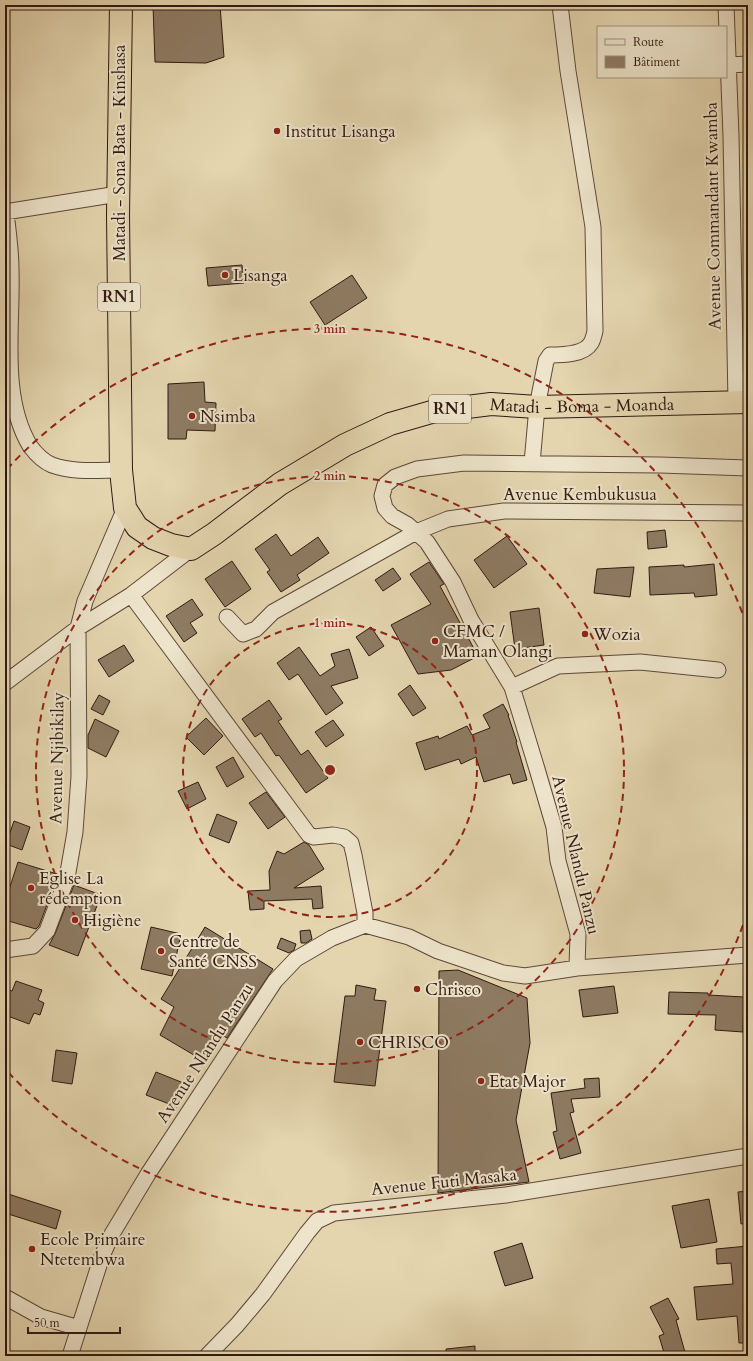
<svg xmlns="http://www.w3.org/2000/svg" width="753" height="1361" font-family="Cardo,serif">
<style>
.building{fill:#8e7b63;stroke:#301911}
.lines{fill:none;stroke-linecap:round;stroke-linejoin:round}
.minor-casing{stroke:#5d4838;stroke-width:17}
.highway-casing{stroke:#301911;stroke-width:24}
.minor{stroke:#ede4cb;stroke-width:15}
.highway{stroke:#e4d5af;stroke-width:22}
.ring{fill:none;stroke:#8f2418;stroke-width:2;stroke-dasharray:7 5}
.poi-dot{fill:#8f2418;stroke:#ede4cb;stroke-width:1.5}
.labels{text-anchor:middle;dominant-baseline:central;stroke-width:4;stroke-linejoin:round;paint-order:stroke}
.shield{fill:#ede4cb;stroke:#695649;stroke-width:1}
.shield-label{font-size:16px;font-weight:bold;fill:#301911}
.poi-label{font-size:17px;fill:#301911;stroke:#ede4cb;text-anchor:start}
.street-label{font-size:17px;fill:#301911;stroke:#ede4cb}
.centre{fill:#8f2418;stroke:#ede4cb;stroke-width:2}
.ring-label{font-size:12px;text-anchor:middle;font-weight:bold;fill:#8f2418;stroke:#ede4cb;stroke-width:4;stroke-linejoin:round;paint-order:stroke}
</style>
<rect width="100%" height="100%" fill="#e4d5af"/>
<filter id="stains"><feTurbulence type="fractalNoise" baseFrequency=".005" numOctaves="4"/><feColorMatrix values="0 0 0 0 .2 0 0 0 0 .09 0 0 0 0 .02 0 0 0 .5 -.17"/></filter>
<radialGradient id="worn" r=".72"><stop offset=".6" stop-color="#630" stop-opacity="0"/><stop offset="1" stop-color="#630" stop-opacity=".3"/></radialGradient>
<!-- building -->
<path class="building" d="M153 5H220L224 57 206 63 155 62Z
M242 265 244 283 208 286 206 268Z
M352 275 367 298 325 325 310 302Z
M204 382 205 402 216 403 215 431 187 430 186 439H168V384Z
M665 530 667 547 648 549 647 532Z
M276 534 291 556 318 537 329 553 297 575 300 580 281 592 267 572 270 570 255 549Z
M507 536 527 564 494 588 474 560Z
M232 561 251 589 225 607 205 579Z
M429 562 444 584 440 586 478 656 451 670 418 674 391 625 431 604 410 574Z
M714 564 717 595 695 597 694 593 650 595 649 567 684 565V567Z
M634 567 630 597 594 593 597 569Z
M393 568 401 579 383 591 375 580Z
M192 599 203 615 190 623 197 633 184 642 166 616Z
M539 608 544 645 515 649 510 612Z
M371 627 384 646 369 656 356 637Z
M124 645 134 661 109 677 98 660Z
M299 647 320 676 335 666 331 654 349 649 358 678 331 686 343 703 326 715 298 674 289 680 277 663Z
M410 685 426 708 413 716 398 694Z
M99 695 110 701 103 715 91 709Z
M269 700 282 719 278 721 301 755 308 750 328 778 306 793 279 755 276 756 261 733 255 737 242 719Z
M503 704 509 715H508L517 742H516L527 780 513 784 510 774 484 782 476 757 461 764 459 759 425 770 416 743 438 736 439 739 467 726 472 735 490 728 483 715Z
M206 718 223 736 204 755 186 737Z
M95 719 119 731 106 757 88 748V735Z
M333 720 344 735 326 747 315 732Z
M233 757 244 777 227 787 216 767Z
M198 782 206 799 187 809 178 791Z
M266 792 285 817 268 829 249 803Z
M217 814 237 822 229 843 209 835Z
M14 821 30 827 22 850 6 844Z
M304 842 309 845 324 869 294 888 321 886 323 908 313 909 312 899 264 901V909L250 910 248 891 270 890 269 871 277 851 284 854Z
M18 862 57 874 56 878H57L39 926 36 929 5 920V902Z
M74 885 101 895 78 956 49 945 55 934Z
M151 927 181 934 172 976 141 969Z
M205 927 273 969 227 1038 215 1031 213 1052 204 1061 160 1035 174 1007 161 999Z
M310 930 312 939 306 943H301L300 931Z
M281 938 296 944 294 950 289 953 277 948Z
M458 970 527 998 530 1043 516 1120 529 1182 438 1193 439 971Z
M16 981 42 990 38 1000 44 1003 40 1015 34 1013 29 1024 5 1015 8 1004 5 1003V989L12 991Z
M356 985 376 989 374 1000 386 1001 375 1086 334 1082 345 996H355Z
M614 986 618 1013 583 1017 579 990Z
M669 992 708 993V995L744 997 743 1032 715 1030 716 1015 668 1014Z
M56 1050 77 1053 72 1084 52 1081Z
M156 1072 186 1084 177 1107 146 1095Z
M599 1078 600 1097 571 1099 574 1112 570 1113 581 1153 560 1159 553 1132 557 1131 551 1093 585 1088 584 1079Z
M748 1191V1223L741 1224 738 1192Z
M5 1193 61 1211 56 1229 5 1213Z
M709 1199 717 1242 681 1248 672 1206Z
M522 1243 533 1278 505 1286 494 1252Z
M748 1246V1343H739L737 1316 697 1320 694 1287 733 1284 731 1263 717 1264 716 1249Z
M668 1298 679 1319 676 1320 686 1356H665L659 1336 664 1334 650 1307Z
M475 1346V1356H447L446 1349Z"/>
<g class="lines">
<defs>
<path id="minor" d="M726 5 731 136 736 402
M729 65 748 64
M5 212 118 194
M6 212C8 231 11 250 11 269 13 326 0 396 30 446 36 454 42 461 52 465 74 473 99 470 121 470
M532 463 537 407 546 361 550 355C562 355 584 355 591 343 593 340 594 335 595 331L593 227 568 71 560 5
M131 595 309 835 314 837 333 835 344 837 351 843 354 855 365 913V925
M227 617 243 634 256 629 273 612 416 532 448 519 504 511 748 513
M5 683 78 628 131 595 191 549
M512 687 558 666 640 662 718 670
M5 950 33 946 47 931 67 878 75 832 79 776 78 628 85 601 125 508
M577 968 748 955
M5 1297 41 1317 79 1328
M70 1356 102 1256 112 1234 148 1174 275 981 296 959 332 938 365 925 409 937 438 951 503 973 525 976 577 968 578 934 558 861 554 827 537 769 512 687 471 620 453 582 427 542 408 525 392 516 385 508 382 496 385 485 395 477 417 469 464 463 660 465 748 468
M207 1356 237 1325 263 1294 307 1233 317 1221 334 1213 506 1195 748 1156"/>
<g id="highway">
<path id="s1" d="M121 5 118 215 121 470 125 508 137 527 153 538 171 545 191 549 214 534 280 484 345 445 390 424 435 411 491 404 537 407 748 402"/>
</g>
</defs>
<!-- minor casing -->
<use href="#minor" class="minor-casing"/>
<!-- highway casing -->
<use href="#highway" class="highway-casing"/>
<!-- minor -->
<use href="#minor" class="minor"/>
<!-- highway -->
<use href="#highway" class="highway"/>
</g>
<!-- distance rings -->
<g class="ring">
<circle cx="330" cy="770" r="147"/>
<circle cx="330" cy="770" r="294"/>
<path d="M747 914A441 441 0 0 1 7 1071M7 469A441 441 0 0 1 747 626"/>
</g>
<!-- markers -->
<g class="poi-dot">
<circle cx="277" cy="131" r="4"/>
<circle cx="225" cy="275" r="4"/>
<circle cx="192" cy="416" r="4"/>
<circle cx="585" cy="634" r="4"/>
<circle cx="435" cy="641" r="4"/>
<circle cx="31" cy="888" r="4"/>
<circle cx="75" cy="920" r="4"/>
<circle cx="161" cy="951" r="4"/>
<circle cx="417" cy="989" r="4"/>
<circle cx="360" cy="1042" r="4"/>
<circle cx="481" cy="1081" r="4"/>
<circle cx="32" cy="1249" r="4"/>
</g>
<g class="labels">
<!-- shield labels -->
<g class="shield">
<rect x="98" y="283" width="42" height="28" rx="3"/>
<rect x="429" y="395" width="42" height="28" rx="3"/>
</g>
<g class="shield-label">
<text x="119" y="297">RN1</text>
<text x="450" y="409">RN1</text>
</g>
<!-- poi labels -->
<g class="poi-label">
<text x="285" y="131">Institut Lisanga</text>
<text x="233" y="275">Lisanga</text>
<text x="200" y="416">Nsimba</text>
<text x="443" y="631">CFMC /<tspan x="443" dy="20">Maman Olangi</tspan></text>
<text x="593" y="634">Wozia</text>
<text x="39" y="878">Eglise La<tspan x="39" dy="20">rédemption</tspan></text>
<text x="83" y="920">Higiène</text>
<text x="169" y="941">Centre de<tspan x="169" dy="20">Santé CNSS</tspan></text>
<text x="425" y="989">Chrisco</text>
<text x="368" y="1042">CHRISCO</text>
<text x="489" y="1081">Etat Major</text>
<text x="40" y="1239">Ecole Primaire<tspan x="40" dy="20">Ntetembwa</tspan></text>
</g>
<!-- street labels -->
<g class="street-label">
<text transform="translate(119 153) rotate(-90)">Matadi - Sona Bata - Kinshasa</text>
<text transform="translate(713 216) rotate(-91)">Avenue Commandant Kwamba</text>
<text stroke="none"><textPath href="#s1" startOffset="1015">Matadi - Boma - Moanda</textPath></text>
<text x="580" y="494">Avenue Kembukusua</text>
<text transform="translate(57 758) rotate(-89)">Avenue Njibikilay</text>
<text transform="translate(576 855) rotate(77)">Avenue Nlandu Panzu</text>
<text transform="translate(205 1053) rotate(-57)">Avenue Nlandu Panzu</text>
<text transform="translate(444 1182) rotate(-6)">Avenue Futi Masaka</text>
</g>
</g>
<circle cx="330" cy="770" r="6" class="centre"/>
<g class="ring-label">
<text x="330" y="333">3 min</text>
<text x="330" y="480">2 min</text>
<text x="330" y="627">1 min</text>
</g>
<!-- margin -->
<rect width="753" height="1361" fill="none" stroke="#e4d5af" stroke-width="20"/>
<rect x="6" y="6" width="741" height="1349" fill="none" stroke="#301911" stroke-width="2"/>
<rect x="10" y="10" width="733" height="1341" fill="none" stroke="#301911"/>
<!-- legend -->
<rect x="597" y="26" width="130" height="52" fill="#ede4cb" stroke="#a19381"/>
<rect x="605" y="39" width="20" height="6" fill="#ede4cb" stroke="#a19381"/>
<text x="633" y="46" font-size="12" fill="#301911">Route</text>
<rect x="605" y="56" width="20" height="12" fill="#8e7b63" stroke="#a19381"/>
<text x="633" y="66" font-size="12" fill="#301911">Bâtiment</text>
<!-- scale -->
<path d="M28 1327v6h92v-6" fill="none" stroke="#301911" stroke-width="2"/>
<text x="34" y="1327" font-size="12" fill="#301911" stroke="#ede4cb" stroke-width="3" paint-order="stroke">50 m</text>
<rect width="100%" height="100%" filter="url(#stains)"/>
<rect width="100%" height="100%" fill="url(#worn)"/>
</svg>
